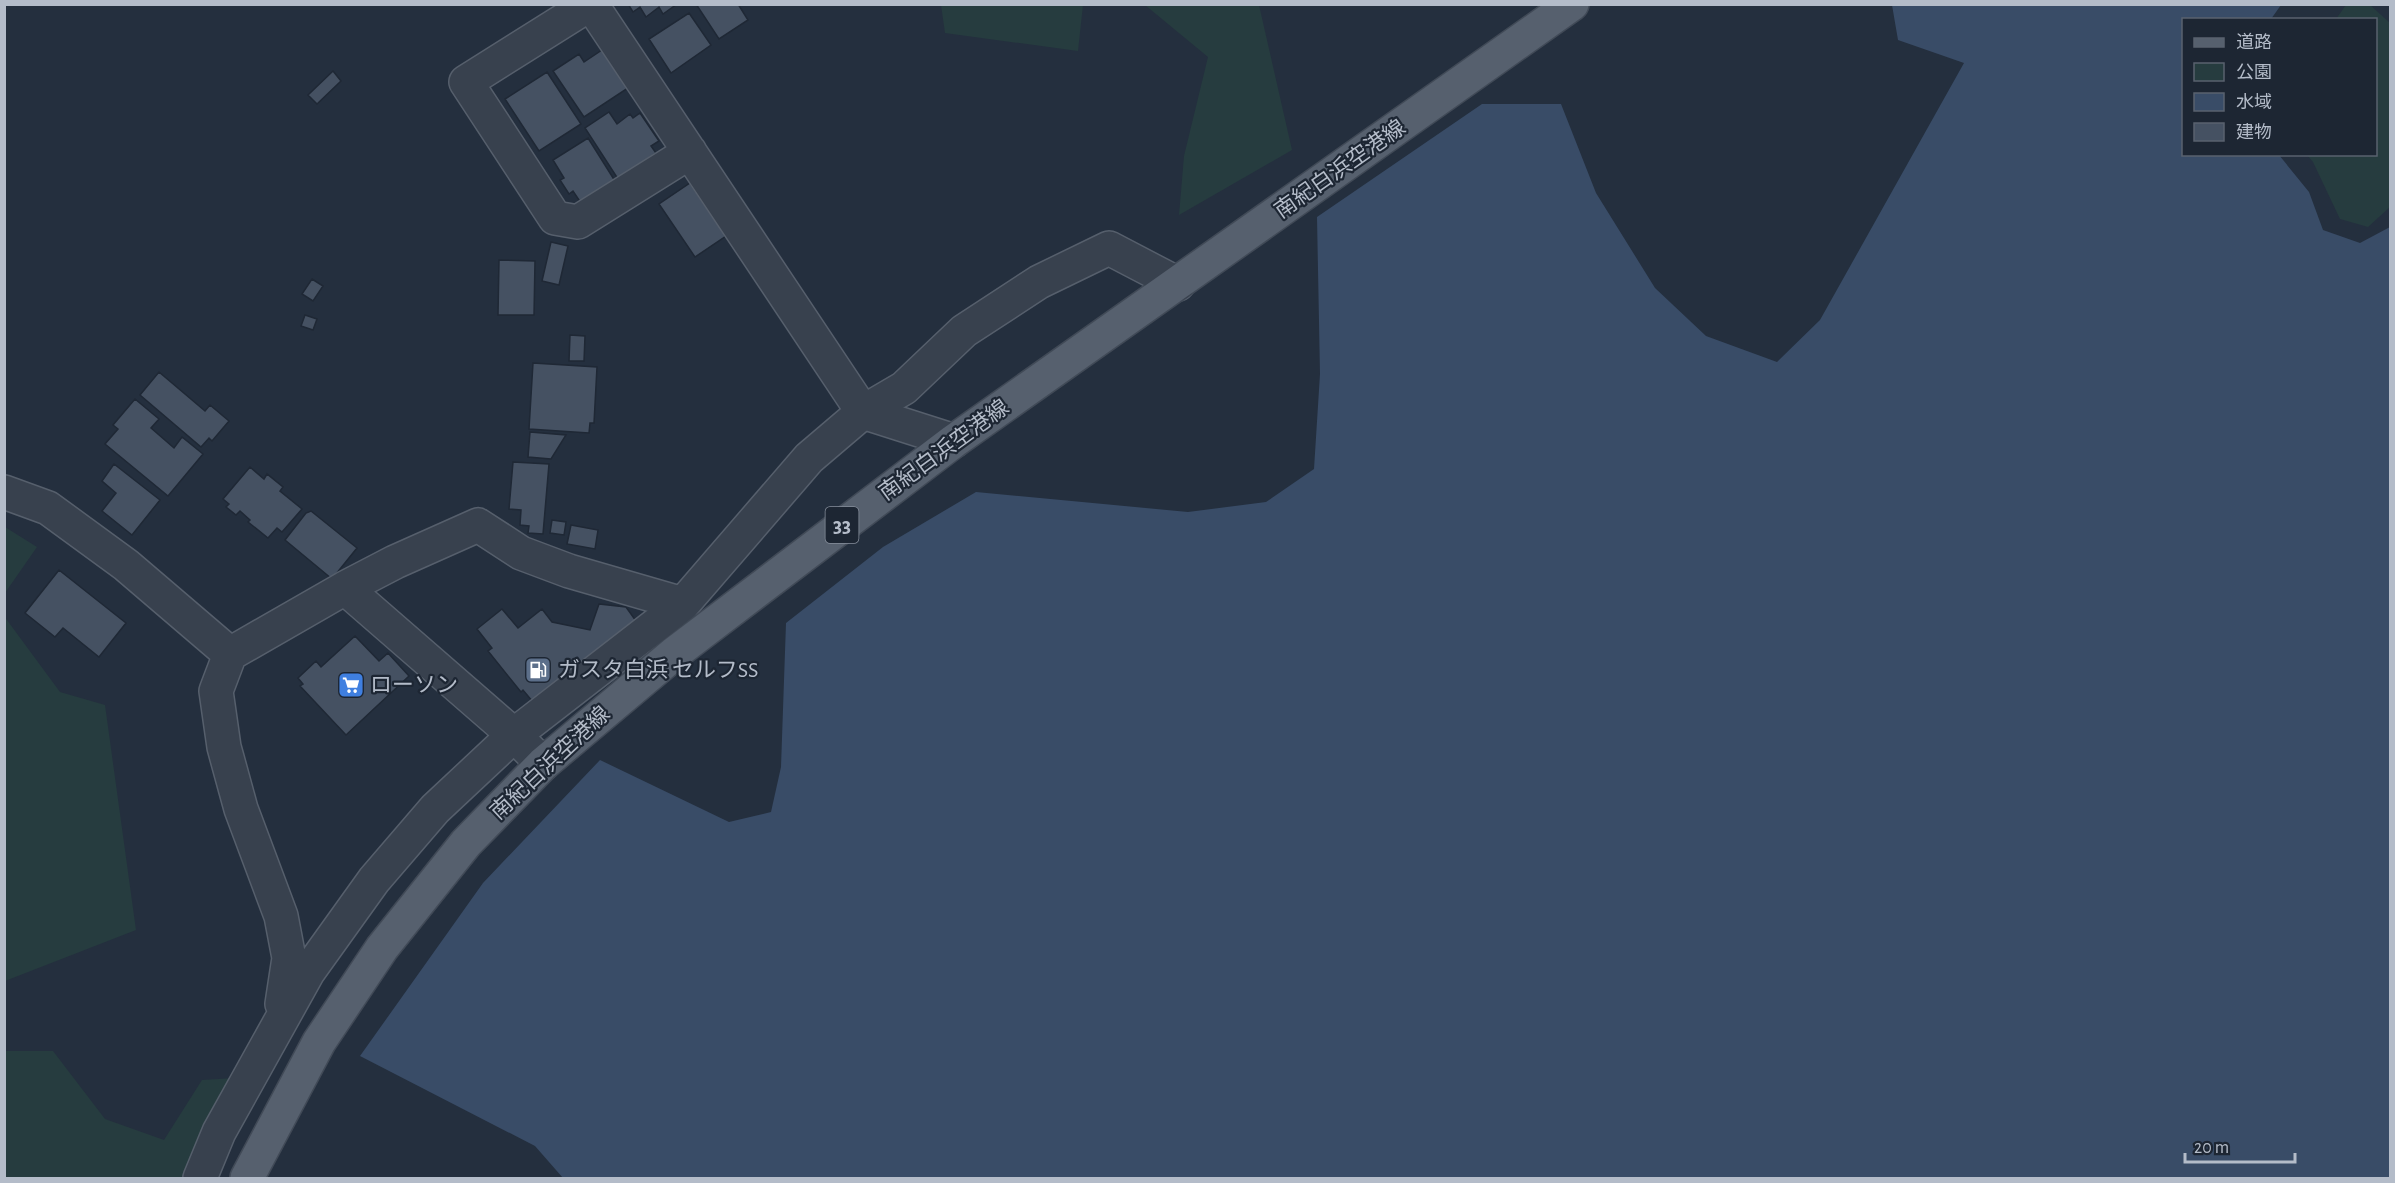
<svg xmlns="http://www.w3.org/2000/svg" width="2395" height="1183" font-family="'Alegreya Sans','Noto Sans JP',sans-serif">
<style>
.green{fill:#263c3f}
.water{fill:#394c67}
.building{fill:#455162;stroke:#1f2835;stroke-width:1.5}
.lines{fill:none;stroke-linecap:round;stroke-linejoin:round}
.street-casing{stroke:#565f6c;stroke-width:36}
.primary-casing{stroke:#414a57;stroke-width:36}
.street{stroke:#38414e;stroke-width:33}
.primary{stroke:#56606e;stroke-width:33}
.labels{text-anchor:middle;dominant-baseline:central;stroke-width:4.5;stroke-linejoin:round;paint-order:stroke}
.shield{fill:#1d2633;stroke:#878f9c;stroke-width:1.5}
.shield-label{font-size:21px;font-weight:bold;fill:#b4bcc9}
.street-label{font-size:22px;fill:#b4bcc9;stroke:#1d2633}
.poi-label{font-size:22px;fill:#b4bcc9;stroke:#1d2633;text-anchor:start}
</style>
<rect width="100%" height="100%" fill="#242f3e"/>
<!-- green -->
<path class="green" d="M941 5H1083L1078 51 945 33Z
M1145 5H1259L1292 150 1179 215 1184 156 1208 57Z
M2346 5H2370L2390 23V207L2368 227 2340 219 2313 162 2307 155 2376 154V20L2336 19Z
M5 527 37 547 5 593Z
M4 616 60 692 105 705 136 930 5 981Z
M5 1051H53L105 1119 164 1140 202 1080 235 1078 192 1178H5Z"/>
<!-- water -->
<path class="water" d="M1892 5H2281L2271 19 2184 20V154L2279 155 2309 192 2323 230 2360 243 2390 227V1178H563L535 1146 360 1056 483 883 600 760 729 822 771 812 781 767 786 623 883 547 976 492 1188 512 1266 502 1314 469 1320 374 1317 217 1482 104H1561L1596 193 1655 288 1706 336 1777 362 1820 320 1964 63 1898 40Z"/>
<!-- building -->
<path class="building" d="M628 4H677L663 14 659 7 646 17 640 7 633 12Z
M696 4H738L748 20 719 39Z
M689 13 711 45 671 73 649 39Z
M602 50 628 88 584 117 553 71 579 54 584 62Z
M333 71 341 81 317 104 308 95Z
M547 72 581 124 539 151 505 99Z
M609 112 617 124 630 114 633 118 640 113 659 141 651 146 656 153 618 179 585 128Z
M588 138 615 181 581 203 573 191 569 194 560 180 564 178 553 160Z
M690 183 726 236 695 257 659 204Z
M551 242 568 246 559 285 542 281Z
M499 260 535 261 534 315H498Z
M312 279 323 286 313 301 302 294Z
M305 315 317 319 313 330 301 326Z
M570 335 585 336 584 361H569Z
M533 363 597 367 594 423H590L589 433 529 429Z
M159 372 205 411 210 405 229 421 212 441 209 438 201 447 140 395Z
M135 399 159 419 151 428 174 448 182 437 203 454 168 496 105 444 118 429 113 425Z
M530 432 566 435 551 459 528 457Z
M513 462 549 464 543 534 528 533 529 526 520 525 521 510 509 509Z
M114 464 160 500 132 535 102 511 116 493 102 481Z
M250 467 264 479 267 474 283 487 280 491 302 509 282 532 277 528 268 538 248 522 250 520 240 511 236 515 226 507 229 504 223 499Z
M311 511 357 548 332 579 285 540 306 513Z
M552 520 566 522 564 535 550 533Z
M571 525 598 530 595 549 567 544Z
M59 570 126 623 99 657 63 628 55 637 25 613Z
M599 604 626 607 636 621 533 702 523 690 521 692 488 651 492 648 477 629 502 609 518 628 542 609 552 622 590 630Z
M355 636 379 661 388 653 409 676 346 735 300 686 303 684 298 678 316 661 321 667Z"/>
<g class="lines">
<defs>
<path id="street" d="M590 4 466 82 555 218 578 222 690 152
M591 4 863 412 954 441
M4 492 48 508 126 565 230 654 345 588 514 735 543 764
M345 588 395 562 478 525 521 553 569 571 683 604
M230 654 216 691 224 747 241 809 281 916 289 958 282 1004
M200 1178 219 1132 308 972 374 880 435 809 514 735 683 604 809 458 863 412 904 388 964 331 1039 282 1109 248 1178 284"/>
<path id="primary" d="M247 1178 319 1042 382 948 466 843 543 764 675 653 954 441 1572 4"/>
</defs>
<!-- street casing -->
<use href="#street" class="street-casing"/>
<!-- primary casing -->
<use href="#primary" class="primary-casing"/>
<!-- street -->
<use href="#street" class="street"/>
<!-- primary -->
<use href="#primary" class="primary"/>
</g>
<!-- icons -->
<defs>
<symbol id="fuel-square" viewBox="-11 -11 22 22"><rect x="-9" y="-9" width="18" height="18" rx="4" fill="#5c6f8a" stroke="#1d2633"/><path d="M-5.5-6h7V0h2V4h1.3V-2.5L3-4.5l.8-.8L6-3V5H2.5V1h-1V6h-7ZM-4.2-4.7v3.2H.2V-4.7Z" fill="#fff"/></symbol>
<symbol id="supermarket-square" viewBox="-11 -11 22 22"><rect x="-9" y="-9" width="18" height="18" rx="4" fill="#3f7fe0" stroke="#1d2633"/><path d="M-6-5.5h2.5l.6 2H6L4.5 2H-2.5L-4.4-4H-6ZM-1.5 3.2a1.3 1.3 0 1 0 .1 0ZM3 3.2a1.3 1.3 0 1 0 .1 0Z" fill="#fff"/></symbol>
</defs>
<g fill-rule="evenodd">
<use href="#fuel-square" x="523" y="655" width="30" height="30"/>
<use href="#supermarket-square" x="336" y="670" width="30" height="30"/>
</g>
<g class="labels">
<!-- shield labels -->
<rect class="shield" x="825.5" y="507" width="33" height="36" rx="4.5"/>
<g class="shield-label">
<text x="842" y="525">33</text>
</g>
<!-- street labels -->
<g class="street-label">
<text transform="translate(1340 169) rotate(-35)">南紀白浜空港線</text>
<text transform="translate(944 450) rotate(-36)">南紀白浜空港線</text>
<text transform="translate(550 763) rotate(-43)">南紀白浜空港線</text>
</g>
<!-- poi labels -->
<g class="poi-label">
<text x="558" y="670">ガスタ白浜 セルフSS</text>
<text x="370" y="685">ローソン</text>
</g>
</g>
<!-- border -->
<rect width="2395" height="1183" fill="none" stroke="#b4bcc9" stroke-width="12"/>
<!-- legend -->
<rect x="2182" y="18" width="195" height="138" fill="#1d2633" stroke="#59626f" stroke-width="1.5"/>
<rect x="2194" y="38" width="30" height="9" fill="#56606e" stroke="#59626f" stroke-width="1.5"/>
<text x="2236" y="48" font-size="18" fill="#b4bcc9">道路</text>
<rect x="2194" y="63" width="30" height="18" fill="#263c3f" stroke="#59626f" stroke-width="1.5"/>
<text x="2236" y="78" font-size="18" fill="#b4bcc9">公園</text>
<rect x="2194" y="93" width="30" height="18" fill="#394c67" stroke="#59626f" stroke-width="1.5"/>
<text x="2236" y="108" font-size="18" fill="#b4bcc9">水域</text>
<rect x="2194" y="123" width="30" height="18" fill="#455162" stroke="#59626f" stroke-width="1.5"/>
<text x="2236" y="138" font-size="18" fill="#b4bcc9">建物</text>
<!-- scale -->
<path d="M2185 1153v9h110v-9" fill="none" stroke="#b4bcc9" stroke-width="3"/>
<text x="2194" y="1153" font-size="18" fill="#b4bcc9" stroke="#1d2633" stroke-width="4.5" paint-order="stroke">20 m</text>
</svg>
